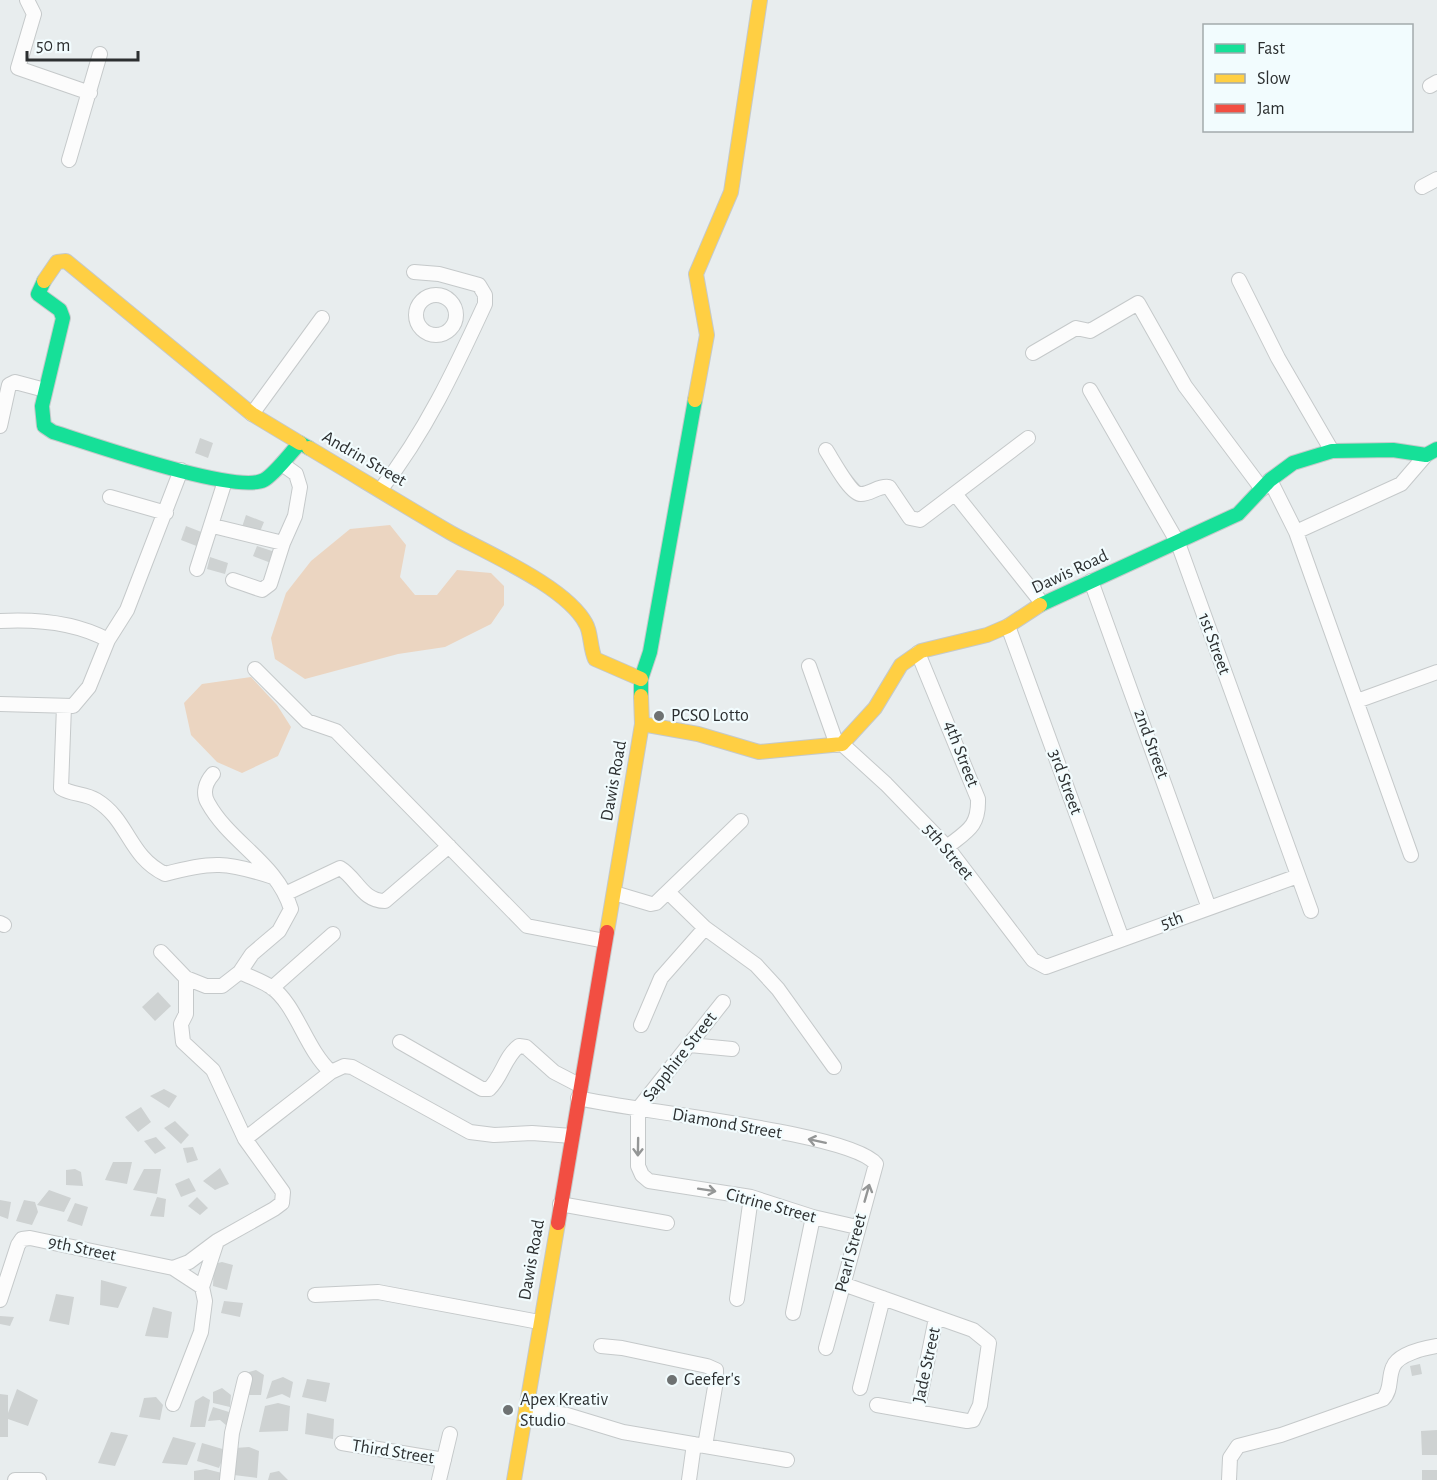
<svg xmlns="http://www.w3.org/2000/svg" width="1437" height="1480" font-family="'Alegreya Sans',sans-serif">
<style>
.green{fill:#ebd5c1}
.building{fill:#ced2d2}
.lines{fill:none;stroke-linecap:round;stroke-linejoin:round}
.street-casing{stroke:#c5c9ca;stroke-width:16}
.fast-casing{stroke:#c5c9ca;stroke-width:16}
.slow-casing{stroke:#c5c9ca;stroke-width:16}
.jam-casing{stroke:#c5c9ca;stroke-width:16}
.street{stroke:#fcfcfc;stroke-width:14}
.fast{stroke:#16e098;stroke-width:14}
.slow{stroke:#ffcf43;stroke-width:14}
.jam{stroke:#f24e42;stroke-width:14}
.oneway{stroke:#949696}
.poi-dot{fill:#6e7272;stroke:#f2fcfe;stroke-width:2}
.labels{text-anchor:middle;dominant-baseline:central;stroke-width:4.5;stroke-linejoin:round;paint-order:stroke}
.street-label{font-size:18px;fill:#2c2f30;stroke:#f2fcfe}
.poi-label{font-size:18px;fill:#2c2f30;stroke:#f2fcfe;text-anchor:start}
</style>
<rect width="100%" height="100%" fill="#e8edee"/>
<!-- green -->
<path class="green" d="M390 525 406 545 400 577 415 595H437L457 570 491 573 504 586V605L491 624 445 647 398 654 305 679 275 659 271 638 286 593 311 561 350 529Z
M251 677 277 705 291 727 278 756 242 773 217 762 191 735 184 703 202 684Z"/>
<!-- building -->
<path class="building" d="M200 438 213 443 208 458 195 453Z
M246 515 264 522 259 534 241 530Z
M186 526 204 533 199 547 181 540Z
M257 546 275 552 271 563 253 556Z
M210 557 228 563 225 574 207 569Z
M158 992 171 1006 155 1021 142 1007Z
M164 1089 177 1096 169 1108 150 1096Z
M141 1107 151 1122 138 1132 125 1117Z
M175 1121 189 1135 181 1144 164 1128Z
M156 1137 166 1148 155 1154 144 1141Z
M193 1147 198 1160 187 1163 183 1148Z
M113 1162H132L127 1184 105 1180Z
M220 1168 229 1184 215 1190 203 1181Z
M75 1169 81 1172 83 1186 66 1185V1170Z
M144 1169H161L157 1194 133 1190Z
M189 1178 196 1191 181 1197 175 1184Z
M49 1190 71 1198 64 1212 37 1205Z
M157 1197 166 1199 164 1217 150 1216Z
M197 1197 208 1208 200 1215 188 1206Z
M0 1200 11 1202 8 1219 0 1216Z
M24 1200 35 1202 38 1212 32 1225 16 1221Z
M75 1203 88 1207 82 1226 67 1221Z
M222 1262 233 1265 227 1290 213 1286 214 1264Z
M101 1280 127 1287 118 1308 100 1305Z
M56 1294 74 1297 69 1325 49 1321Z
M224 1301 243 1303 240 1317 221 1313Z
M153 1307 172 1312 168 1338 145 1336Z
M0 1316 14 1317 10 1326 0 1324Z
M1420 1364 1422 1374 1412 1376 1410 1366Z
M256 1370 264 1375 261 1395H246L249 1372Z
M283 1377 293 1382 290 1398 282 1394 266 1399 272 1381Z
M307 1379 330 1383 326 1402 302 1397Z
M222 1388 231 1395 230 1407 213 1403V1392Z
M17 1389 38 1400 28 1426 8 1419V1437H0V1394L8 1395V1413Z
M203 1396 210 1400 205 1427H190L195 1401Z
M156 1397 163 1405 160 1420 139 1417 144 1398Z
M278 1403 290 1406 288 1431 259 1432 265 1406Z
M213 1407 229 1412 227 1426 220 1420 208 1421Z
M307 1413 334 1419 333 1439 305 1434Z
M1437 1430V1455H1422L1421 1431Z
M111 1432 128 1435 115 1466 98 1463Z
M173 1437 196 1443 187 1465 162 1463Z
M202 1443 226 1450 219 1468 197 1461Z
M249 1447 259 1451 257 1478 234 1475 235 1448Z
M206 1469 222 1473 219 1480H194V1471Z
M1422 1470H1437V1480H1422Z
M279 1471 288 1480H268L270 1473Z"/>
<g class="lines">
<defs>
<path id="street" d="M27 0 34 14 18 68 90 93
M1430 86 1437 82
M69 160 100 54
M1422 187 1437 179
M1239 280 1278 358 1332 451
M416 315a20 20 0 1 1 40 0a20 20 0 1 1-40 0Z
M1033 353 1076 328 1090 331 1138 303 1185 386 1262 489
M1090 390 1178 543 1311 911
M252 414 322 318
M0 426 9 385 15 382 45 390
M826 450C832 459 851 495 861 494 871 494 879 485 889 487L910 518 920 520 1028 438
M1270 480 1296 532 1411 855
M381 489C425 433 455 369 485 304V295L479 285 439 274 414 272
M956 495 1042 603
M110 497 166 513
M213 526 283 543
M1296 532 1401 484 1426 455
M197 569 225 481
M233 580 262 590 270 584 283 543 295 516 300 487 296 474 282 464
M1091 581 1209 908
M0 621C37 619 75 622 108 640L89 687 73 706 0 704
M1008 626 1122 939
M108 640 127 610 181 470
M918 653 978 799C979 827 967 831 947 847
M809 666 837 745
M255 669 307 721 336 731 527 926 605 941
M1357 701 1437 672
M64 706 61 788C72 795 85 793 96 800 129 820 128 856 165 874 212 861 227 862 273 877
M842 744 886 784 947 847 1033 960 1046 967 1298 876
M668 892 705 928 756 965 778 989 834 1067
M614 893 651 904 656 903 741 821
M285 894 340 868C357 878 362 901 385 901L449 846
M0 923 4 925
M161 952 186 978 206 986H222L240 972 252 954 279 931 291 909C277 863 230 843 208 803 202 793 206 782 213 774
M240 972C250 977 262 981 271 987 296 1004 306 1050 331 1072
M272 988 333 934
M723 1002 638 1109V1166L642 1175 649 1181 751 1197 813 1217 857 1227
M641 1025 661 978 705 928
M400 1042 482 1089H489C502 1077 505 1056 519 1046L526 1047 554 1072 581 1086
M690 1045 732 1049
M578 1098C630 1111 851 1132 876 1164L826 1348
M245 1139 331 1072 344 1066 352 1067 470 1132 494 1135 532 1133 572 1136
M560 1204 667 1223
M173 1268 189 1262 217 1241 274 1209 282 1203 283 1192 245 1139 213 1070 183 1042 181 1024 186 1014V978
M843 1284 973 1330 989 1343 980 1405 973 1420 967 1421 877 1405
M315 1295 378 1292 539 1322
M737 1299 751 1197
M0 1300 18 1245 22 1239 30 1238 173 1268 202 1287
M793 1313 813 1217
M601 1346 622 1348 707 1366 716 1370V1381L705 1446
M860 1388 883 1298
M173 1404 201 1332 205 1301 202 1287 217 1241
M526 1409 567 1415 623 1432 787 1460
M917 1412 936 1318
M342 1443 444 1460
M15 1480H39
M227 1480 232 1433 245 1379
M439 1480 450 1434
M689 1480 694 1444
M1229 1480 1230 1458 1238 1446 1281 1435 1383 1399C1392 1390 1388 1378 1393 1367 1398 1354 1425 1348 1437 1346"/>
<path id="fast" d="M44 281 38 294 60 310 63 318 42 406 44 426 53 432C89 443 236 495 264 480 275 474 291 452 300 443L309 448
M1040 605 1238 514 1270 480 1293 463 1332 451 1393 450 1426 455 1437 449
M641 696V679L650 652 695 400"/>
<path id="slow" d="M44 281 57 262 66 261 252 414 300 443
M695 400 707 335 696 274 731 192 760 0
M309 448C356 476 403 505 451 533 487 553 567 587 586 624 591 632 590 648 595 659L641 679
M642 724 698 734 759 752 842 744 875 708 901 665 921 651 987 635 1008 626 1040 605
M607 932 642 724 641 696
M514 1480 558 1223"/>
<path id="jam" d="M558 1223 607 932"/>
</defs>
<!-- street casing -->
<use href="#street" class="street-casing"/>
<!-- fast casing -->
<use href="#fast" class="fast-casing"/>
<!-- slow casing -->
<use href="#slow" class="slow-casing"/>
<!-- jam casing -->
<use href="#jam" class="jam-casing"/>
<!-- street -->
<use href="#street" class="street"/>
<!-- fast -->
<use href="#fast" class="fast"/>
<!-- slow -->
<use href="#slow" class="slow"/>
<!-- jam -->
<use href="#jam" class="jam"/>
</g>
<!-- one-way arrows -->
<defs><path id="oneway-shaft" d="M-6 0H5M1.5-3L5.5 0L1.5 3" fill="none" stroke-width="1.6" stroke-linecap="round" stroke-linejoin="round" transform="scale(1.5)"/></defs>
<g class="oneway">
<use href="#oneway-shaft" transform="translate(817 1141) rotate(-168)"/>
<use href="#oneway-shaft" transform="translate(638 1147) rotate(91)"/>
<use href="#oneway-shaft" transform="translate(707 1190) rotate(9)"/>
<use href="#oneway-shaft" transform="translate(867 1193) rotate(-74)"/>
</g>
<!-- markers -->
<g class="poi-dot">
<circle cx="659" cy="716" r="6"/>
<circle cx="672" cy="1380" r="6"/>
<circle cx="508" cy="1410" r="6"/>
</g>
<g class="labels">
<!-- street labels -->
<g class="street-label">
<text transform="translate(364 459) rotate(30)">Andrin Street</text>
<text transform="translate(1070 572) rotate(-25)">Dawis Road</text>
<text transform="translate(1214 644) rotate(70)">1st Street</text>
<text transform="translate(1151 744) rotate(70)">2nd Street</text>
<text transform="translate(961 754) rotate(69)">4th Street</text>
<text transform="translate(614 781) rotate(-80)">Dawis Road</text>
<text transform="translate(1065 782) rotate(70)">3rd Street</text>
<text transform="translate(948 852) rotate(50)">5th Street</text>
<text transform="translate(1172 921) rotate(-20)">5th</text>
<text transform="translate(680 1057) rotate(-52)">Sapphire Street</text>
<text transform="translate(727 1124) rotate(10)">Diamond Street</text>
<text transform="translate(771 1206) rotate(15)">Citrine Street</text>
<text transform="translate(82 1249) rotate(12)">9th Street</text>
<text transform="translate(851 1253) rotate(-75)">Pearl Street</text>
<text transform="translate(532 1260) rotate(-80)">Dawis Road</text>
<text transform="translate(927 1365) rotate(-78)">Jade Street</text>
<text transform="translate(393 1452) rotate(9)">Third Street</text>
</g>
<!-- poi labels -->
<g class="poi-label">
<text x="671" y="716">PCSO Lotto</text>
<text x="684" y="1380">Geefer's</text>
<text x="520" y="1400">Apex Kreativ<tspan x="520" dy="21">Studio</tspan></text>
</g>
</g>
<!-- legend -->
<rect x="1203" y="24" width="210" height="108" fill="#f2fcfe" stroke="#a3aaac" stroke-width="1.5"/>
<rect x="1215" y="44" width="30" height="9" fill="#16e098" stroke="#a3aaac" stroke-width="1.5"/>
<text x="1257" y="54" font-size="18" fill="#2c2f30">Fast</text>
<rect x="1215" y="74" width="30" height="9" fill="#ffcf43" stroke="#a3aaac" stroke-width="1.5"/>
<text x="1257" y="84" font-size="18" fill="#2c2f30">Slow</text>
<rect x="1215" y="104" width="30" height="9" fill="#f24e42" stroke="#a3aaac" stroke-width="1.5"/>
<text x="1257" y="114" font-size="18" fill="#2c2f30">Jam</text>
<!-- scale -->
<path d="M27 51v9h111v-9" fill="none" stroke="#2c2f30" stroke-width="3"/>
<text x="36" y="51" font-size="18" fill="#2c2f30" stroke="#f2fcfe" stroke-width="4.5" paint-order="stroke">50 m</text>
</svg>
